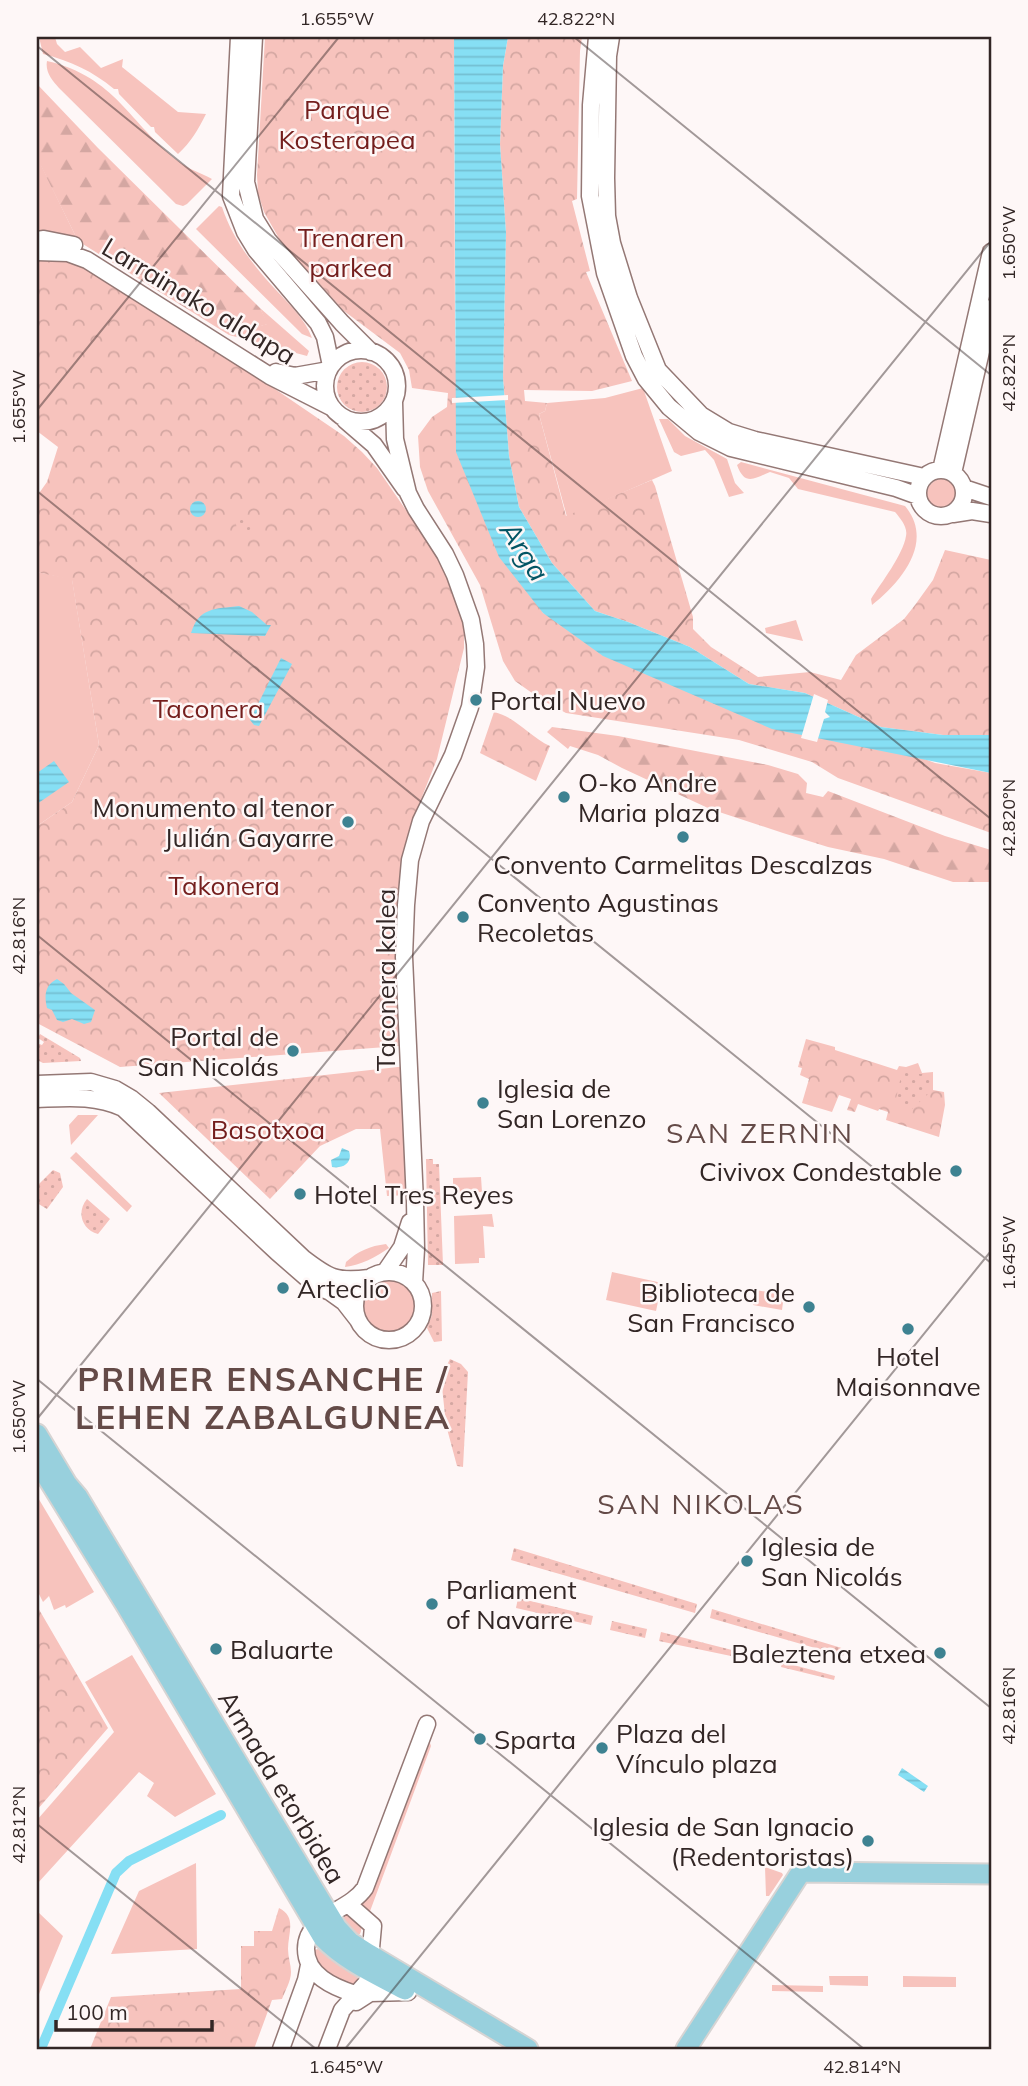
<svg xmlns="http://www.w3.org/2000/svg" width="1028" height="2086" font-family="Mulish,sans-serif">
<style>
.grass{fill:#f7c3bd}
.forest{fill:url(#forest-firs)}
.park{fill:url(#park-crowns)}
.garden{fill:url(#garden-dots)}
.water{fill:url(#water-rules)}
.pier{fill:#fef7f7}
.lines{fill:none;stroke-linecap:round;stroke-linejoin:round}
.canal{stroke:#86dff4;stroke-width:10}
.minor-casing{stroke:#947875;stroke-width:19}
.major-casing{stroke:#d6d4d3;stroke-width:23}
.minor{stroke:#fff;stroke-width:16}
.major{stroke:#98d0dd;stroke-width:19}
.ticks{fill:none;stroke:#322625;stroke-width:2;stroke-opacity:0.45}
.poi-dot{fill:#3e8291;stroke:#fef7f7;stroke-width:2.5}
.labels{text-anchor:middle;dominant-baseline:central;stroke-width:5;stroke-linejoin:round;paint-order:stroke}
.park-label{font-size:26px;fill:#741e1d;stroke:#fef7f7}
.street-label{font-size:26px;fill:#322625;stroke:#fef7f7}
.poi-label{font-size:26px;fill:#322625;stroke:#fef7f7;text-anchor:start}
.water-label{font-size:28px;font-style:italic;fill:#035564;stroke:#fef7f7}
.neighbourhood-label{font-size:28px;letter-spacing:2px;fill:#644a47;stroke:#fef7f7}
.district-label{font-size:33px;font-weight:bold;letter-spacing:2px;fill:#644a47;stroke:#fef7f7}
.neatline{fill:none;stroke:#322625;stroke-width:2.5}
.ticks-label{font-size:18px;text-anchor:middle;fill:#322625}
</style>
<defs>
<pattern id="forest-firs" width="22" height="20" patternUnits="userSpaceOnUse" patternTransform="scale(1.75)"><rect width="22" height="20" fill="#f7c3bd"/><path d="M5 1l3.5 6h-7zM16 11l3.5 6h-7z" fill="#d4a7a2"/></pattern>
<pattern id="park-crowns" width="20" height="18" patternUnits="userSpaceOnUse" patternTransform="scale(1.75)"><rect width="20" height="18" fill="#f7c3bd"/><path d="M2 6a3 3 0 1 1 6 0M12 15a3 3 0 1 1 6 0" fill="none" stroke="#d4a7a2"/></pattern>
<pattern id="garden-dots" width="8" height="8" patternUnits="userSpaceOnUse" patternTransform="scale(1.75)"><rect width="8" height="8" fill="#f7c3bd"/><path d="M2 2h.1M6 6h.1" fill="none" stroke="#d4a7a2" stroke-width="1.8" stroke-linecap="round"/></pattern>
<pattern id="water-rules" width="6" height="5" patternUnits="userSpaceOnUse" patternTransform="scale(1.75)"><rect width="6" height="5" fill="#86dff4"/><path d="M0 2.5h6" fill="none" stroke="#74bfd1"/></pattern>
</defs>
<rect width="100%" height="100%" fill="#fef7f7"/>
<!-- grass -->
<path class="grass" d="M39 37H55L57 44 65 52 80 47 101 68 123 59 122 67 178 112 206 114C198 130 191 142 178 154L155 132 154 127H151L119 94 118 89H114C92 71 71 61 43 54Z
M47 61C116 77 129 123 178 161 188 169 201 173 212 179L187 204 183 206 176 204 59 88C52 80 45 72 47 61Z
M37 164 41 165 78 241 37 233Z
M219 206 222 207C233 240 253 265 276 290 290 305 305 319 312 338L302 334 196 229Z
M260 308 309 351 307 356 229 335 267 324Z
M643 388 672 471 567 517 539 414 545 411 547 403 605 398Z
M659 419H668L685 436 727 459 735 483 744 493 729 497 714 460 705 450 681 456 674 452Z
M741 462 905 506C935 542 901 582 872 605L871 599C881 583 903 555 906 536 908 527 900 518 895 512L798 489 789 478 770 472C755 478 745 487 737 465Z
M927 494a15 15 0 1 1 30 0a15 15 0 1 1-30 0Z
M37 572 72 579 99 745 72 802 37 826Z
M796 620 803 641 766 633 765 628Z
M78 1115H98L71 1145 69 1125Z
M76 1152 132 1206 127 1212 70 1158Z
M481 1177 482 1192 453 1193V1178Z
M492 1214 494 1227 483 1226 485 1258H479V1263L455 1264 454 1216Z
M386 1244 389 1248C376 1257 361 1265 345 1267L346 1262C358 1251 370 1246 386 1244Z
M612 1272 662 1283 656 1311 606 1300Z
M363 1305a27 27 0 1 1 54 0a27 27 0 1 1-54 0Z
M37 1496 94 1592 66 1608 65 1605 54 1610 49 1596 43 1602 37 1590Z
M132 1655 216 1794 175 1817 147 1796 154 1783 139 1772 37 1884V1820L114 1732 85 1682Z
M430 1743 431 1746 369 1914 359 1904 369 1895 375 1885 427 1744Z
M196 1863 197 1949 111 1954 139 1891Z
M765 1867 782 1873 783 1875 769 1896H766Z
M37 1911 63 1936 37 1999Z
M346 1912C354 1918 365 1924 360 1934H357C351 1929 343 1924 341 1916Z
M318 1949 355 1971 358 1974 357 1982 349 1985C332 1978 316 1971 314 1950Z
M829 1976H868V1986L830 1985Z
M903 1976 956 1977V1987H903Z
M772 1985 823 1986V1992L772 1991Z"/>
<!-- forest -->
<path class="forest" d="M37 84 98 148 260 308 268 324 229 335 78 241 41 166 37 164Z
M552 727 618 736 768 765 798 774 807 783 806 793 823 797 828 791 945 836 991 850V882H953L884 859 828 847 783 833 710 809 622 768 598 755 570 746 568 749 547 732Z"/>
<!-- park -->
<path class="park" d="M265 37H454L455 328 458 456 543 613 935 763 991 773V833L838 778 812 762 739 740 566 713 542 700 515 681 503 661 480 585 428 491 420 467 418 436 432 417 447 407 448 393 412 388 409 370 400 353 344 311 281 242 264 212 258 193 257 175Z
M508 37H582L580 51 577 199 572 201 590 271 586 272 632 381 592 391 524 390 525 401 547 403 545 411 539 414 566 516 652 480 655 486 693 617V629L711 647 758 677 810 672 841 680 856 655 904 619 915 605 933 580 945 550 991 560V735H943L881 727 805 693 749 684 690 647 628 622 595 611 552 563 519 507 509 456 503 378 506 233 500 144 503 66Z
M37 253 66 255 250 372 344 436 362 452 377 468 441 561 456 594 464 627V648L437 759 412 822 398 896 399 1046 120 1067 37 1023V826L72 802 99 745 72 580 37 572V496L47 482 58 447 37 431Z
M494 712C516 717 530 737 550 746L536 781 480 753Z
M806 1039 835 1047V1050L897 1070 899 1066 906 1067 918 1063 922 1073 933 1072V1090L944 1092 945 1105 939 1137 886 1120 888 1112 879 1109 878 1111 858 1104 855 1112 847 1110 851 1099 839 1095 832 1112 802 1103 809 1079 800 1075 802 1068 798 1067Z
M407 1066 410 1195 387 1196 380 1129H356L320 1146 270 1199 159 1093Z
M756 1290 784 1295 782 1310 753 1305Z
M37 1606 108 1728 37 1810Z
M279 1908C297 1917 288 1933 288 1949 288 1957 291 1965 291 1972 291 1981 285 1991 282 1999L272 2000 254 2049H90L111 1997 241 1989V1946H254V1931H272Z"/>
<!-- garden -->
<path class="garden" d="M337 387a25 25 0 1 1 50 0a25 25 0 1 1-50 0Z
M236 524a8 8 0 1 1 16 0a8 8 0 1 1-16 0Z
M340 822a8 8 0 1 1 16 0a8 8 0 1 1-16 0Z
M40 1034 80 1058 81 1061 43 1063 37 1060V1043L42 1045 44 1042 38 1038Z
M902 1072 918 1074H931V1091L911 1110 895 1103Z
M426 1159H433V1164H439L443 1265H428Z
M53 1170 60 1173 63 1187 47 1209 37 1203V1186Z
M87 1199 110 1219 98 1234C82 1230 76 1212 87 1199Z
M441 1291 442 1341 434 1342 427 1328 432 1315V1293Z
M450 1359 461 1364 468 1372 463 1467 457 1466 446 1425 441 1377Z
M514 1548 697 1604 695 1613 511 1560Z
M518 1598 593 1616 591 1625 516 1608Z
M712 1609 845 1649 843 1656 710 1618Z
M612 1621 647 1629 645 1638 610 1630Z
M661 1632 732 1650 731 1656 659 1641Z
M782 1662 835 1676 834 1680 781 1667Z"/>
<!-- water -->
<path class="water" d="M454 37H508L503 66 500 144 506 233 503 378 509 456 519 507 552 563 595 611 628 622 690 647 749 684 805 693 881 727 943 735H991V773L772 729 603 656 543 613 499 557 456 452Z
M190 509a8 8 0 1 1 16 0a8 8 0 1 1-16 0Z
M239 606 252 612 267 625H271L265 636 191 633C199 607 215 609 239 606Z
M281 658 292 664 259 726 254 725 250 720Z
M54 761 69 782 37 804V773Z
M57 979 64 984 71 993 95 1010 91 1022 84 1024 72 1019 63 1022 57 1020 52 1010 47 1008C44 995 45 985 57 979Z
M342 1148 349 1151C353 1163 343 1169 332 1167L331 1160 339 1156Z
M902 1768 928 1786 924 1792 898 1775Z"/>
<!-- pier -->
<path class="pier" d="M508 395V400L452 403V398Z
M814 694 828 700 825 712 830 717 824 719 817 742 801 738Z"/>
<g class="lines">
<!-- canal -->
<path class="canal" d="M42 2046 116 1873 129 1861 221 1815"/>
<defs>
<path id="minor" d="M239 37 231 196 245 232 256 250 318 323 325 337 331 366
M254 37 246 182 255 219 268 240 342 323 371 352
M597 37 591 105 590 196 605 273 634 356 646 379 669 407 699 432 731 448 896 488 918 496
M611 37 608 56 606 178 607 216 612 243 629 298 658 370 701 415 729 432 755 440 924 477
M37 240 44 239 74 245
M37 252 68 253 87 260 270 376 331 407
M325 386a36 36 0 1 1 72 0a36 36 0 1 1-72 0Z
M276 372 295 376 329 370
M394 402 395 439 408 493 416 509 445 554 455 575 471 620 475 644 476 667 470 707 453 755 421 821 410 860 406 905 404 957 415 1202 416 1249 414 1283
M345 420 374 445 405 489
M918 493a23 23 0 1 1 46 0a23 23 0 1 1-46 0Z
M941 470 991 252
M953 473 991 308
M964 488 991 497
M953 514 972 511 991 514
M37 1084 91 1082 115 1089 132 1099 148 1112 303 1258C329 1278 336 1282 369 1278
M37 1099C67 1098 95 1095 123 1108L277 1252 316 1286 330 1292 344 1302 358 1320
M355 1306a34 34 0 1 1 68 0a34 34 0 1 1-68 0Z
M385 1272 402 1247 410 1222
M355 1994C333 1987 306 1975 306 1949 306 1939 310 1931 317 1924 332 1910 353 1905 365 1888L427 1724
M356 2002 370 1993 408 1992
M281 2049 306 1980 309 1965
M327 2049 342 2010 368 1981 373 1926 348 1904"/>
<path id="major" d="M37 1434 67 1484 78 1497 337 1928 350 1942 369 1954 528 2049
M37 1461 127 1607 323 1938C345 1961 377 1975 405 1990
M686 2049 801 1872 991 1874"/>
</defs>
<!-- minor casing -->
<use href="#minor" class="minor-casing"/>
<!-- major casing -->
<use href="#major" class="major-casing"/>
<!-- minor -->
<use href="#minor" class="minor"/>
<!-- major -->
<use href="#major" class="major"/>
</g>
<!-- ticks -->
<path class="ticks" d="M574 37 991 375M37 46 991 819M37 410 339 37M37 491 991 1263M37 935 991 1708M37 1379 864 2049M37 1419 991 241M37 1824 316 2049M345 2049 991 1251"/>
<!-- markers -->
<g class="poi-dot">
<circle cx="476" cy="700" r="7"/>
<circle cx="564" cy="797" r="7"/>
<circle cx="348" cy="822" r="7"/>
<circle cx="683" cy="837" r="7"/>
<circle cx="463" cy="917" r="7"/>
<circle cx="293" cy="1051" r="7"/>
<circle cx="483" cy="1103" r="7"/>
<circle cx="956" cy="1171" r="7"/>
<circle cx="300" cy="1194" r="7"/>
<circle cx="283" cy="1288" r="7"/>
<circle cx="809" cy="1307" r="7"/>
<circle cx="908" cy="1329" r="7"/>
<circle cx="747" cy="1561" r="7"/>
<circle cx="432" cy="1604" r="7"/>
<circle cx="216" cy="1649" r="7"/>
<circle cx="940" cy="1653" r="7"/>
<circle cx="480" cy="1739" r="7"/>
<circle cx="602" cy="1748" r="7"/>
<circle cx="868" cy="1841" r="7"/>
</g>
<g class="labels">
<!-- park labels -->
<g class="park-label">
<text x="347" y="109">Parque<tspan x="347" dy="30">Kosterapea</tspan></text>
<text x="351" y="237">Trenaren<tspan x="351" dy="30">parkea</tspan></text>
<text x="208" y="708">Taconera</text>
<text x="224" y="885">Takonera</text>
<text x="268" y="1129">Basotxoa</text>
</g>
<!-- street labels -->
<g class="street-label">
<text transform="translate(199 301) rotate(31)">Larrainako aldapa</text>
<text transform="translate(385 980) rotate(-90)">Taconera kalea</text>
<text transform="translate(282 1787) rotate(59)">Armada etorbidea</text>
</g>
<!-- poi labels -->
<g class="poi-label">
<text x="490" y="700">Portal Nuevo</text>
<text x="578" y="782">O-ko Andre<tspan x="578" dy="30">Maria plaza</tspan></text>
<text x="334" y="807" text-anchor="end">Monumento al tenor<tspan x="334" dy="30">Julián Gayarre</tspan></text>
<text x="683" y="864" text-anchor="middle">Convento Carmelitas Descalzas</text>
<text x="477" y="902">Convento Agustinas<tspan x="477" dy="30">Recoletas</tspan></text>
<text x="279" y="1036" text-anchor="end">Portal de<tspan x="279" dy="30">San Nicolás</tspan></text>
<text x="497" y="1088">Iglesia de<tspan x="497" dy="30">San Lorenzo</tspan></text>
<text x="942" y="1171" text-anchor="end">Civivox Condestable</text>
<text x="314" y="1194">Hotel Tres Reyes</text>
<text x="297" y="1288">Arteclio</text>
<text x="795" y="1292" text-anchor="end">Biblioteca de<tspan x="795" dy="30">San Francisco</tspan></text>
<text x="908" y="1356" text-anchor="middle">Hotel<tspan x="908" dy="30">Maisonnave</tspan></text>
<text x="761" y="1546">Iglesia de<tspan x="761" dy="30">San Nicolás</tspan></text>
<text x="446" y="1589">Parliament<tspan x="446" dy="30">of Navarre</tspan></text>
<text x="230" y="1649">Baluarte</text>
<text x="926" y="1653" text-anchor="end">Baleztena etxea</text>
<text x="616" y="1733">Plaza del<tspan x="616" dy="30">Vínculo plaza</tspan></text>
<text x="494" y="1739">Sparta</text>
<text x="854" y="1826" text-anchor="end">Iglesia de San Ignacio<tspan x="854" dy="30">(Redentoristas)</tspan></text>
</g>
<!-- water labels -->
<g class="water-label">
<text transform="translate(525 551) rotate(57)">Arga</text>
</g>
<!-- neighbourhood labels -->
<g class="neighbourhood-label">
<text x="760" y="1132">SAN ZERNIN</text>
<text x="701" y="1503">SAN NIKOLAS</text>
</g>
<!-- district labels -->
<g class="district-label">
<text x="263" y="1378">PRIMER ENSANCHE /<tspan x="263" dy="38">LEHEN ZABALGUNEA</tspan></text>
</g>
</g>
<!-- border -->
<rect width="1028" height="2086" fill="none" stroke="#fef7f7" stroke-width="77"/>
<!-- scale -->
<path d="M56 2020v10h156v-10" fill="none" stroke="#322625" stroke-width="3.5"/>
<text x="66" y="2020" font-size="21" fill="#322625" stroke="#fef7f7" stroke-width="5" paint-order="stroke">100 m</text>
<rect x="38" y="38" width="952" height="2010" class="neatline"/>
<g class="ticks-label">
<text x="337" y="25">1.655°W</text>
<text x="576" y="25">42.822°N</text>
<text transform="translate(1009 243) rotate(-90)" y="6">1.650°W</text>
<text transform="translate(1009 373) rotate(-90)" y="6">42.822°N</text>
<text transform="translate(19 407) rotate(-90)" y="6">1.655°W</text>
<text transform="translate(1009 818) rotate(-90)" y="6">42.820°N</text>
<text transform="translate(19 936) rotate(-90)" y="6">42.816°N</text>
<text transform="translate(1009 1253) rotate(-90)" y="6">1.645°W</text>
<text transform="translate(19 1417) rotate(-90)" y="6">1.650°W</text>
<text transform="translate(1009 1706) rotate(-90)" y="6">42.816°N</text>
<text transform="translate(19 1825) rotate(-90)" y="6">42.812°N</text>
<text x="346" y="2073">1.645°W</text>
<text x="862" y="2073">42.814°N</text>
</g>
</svg>
